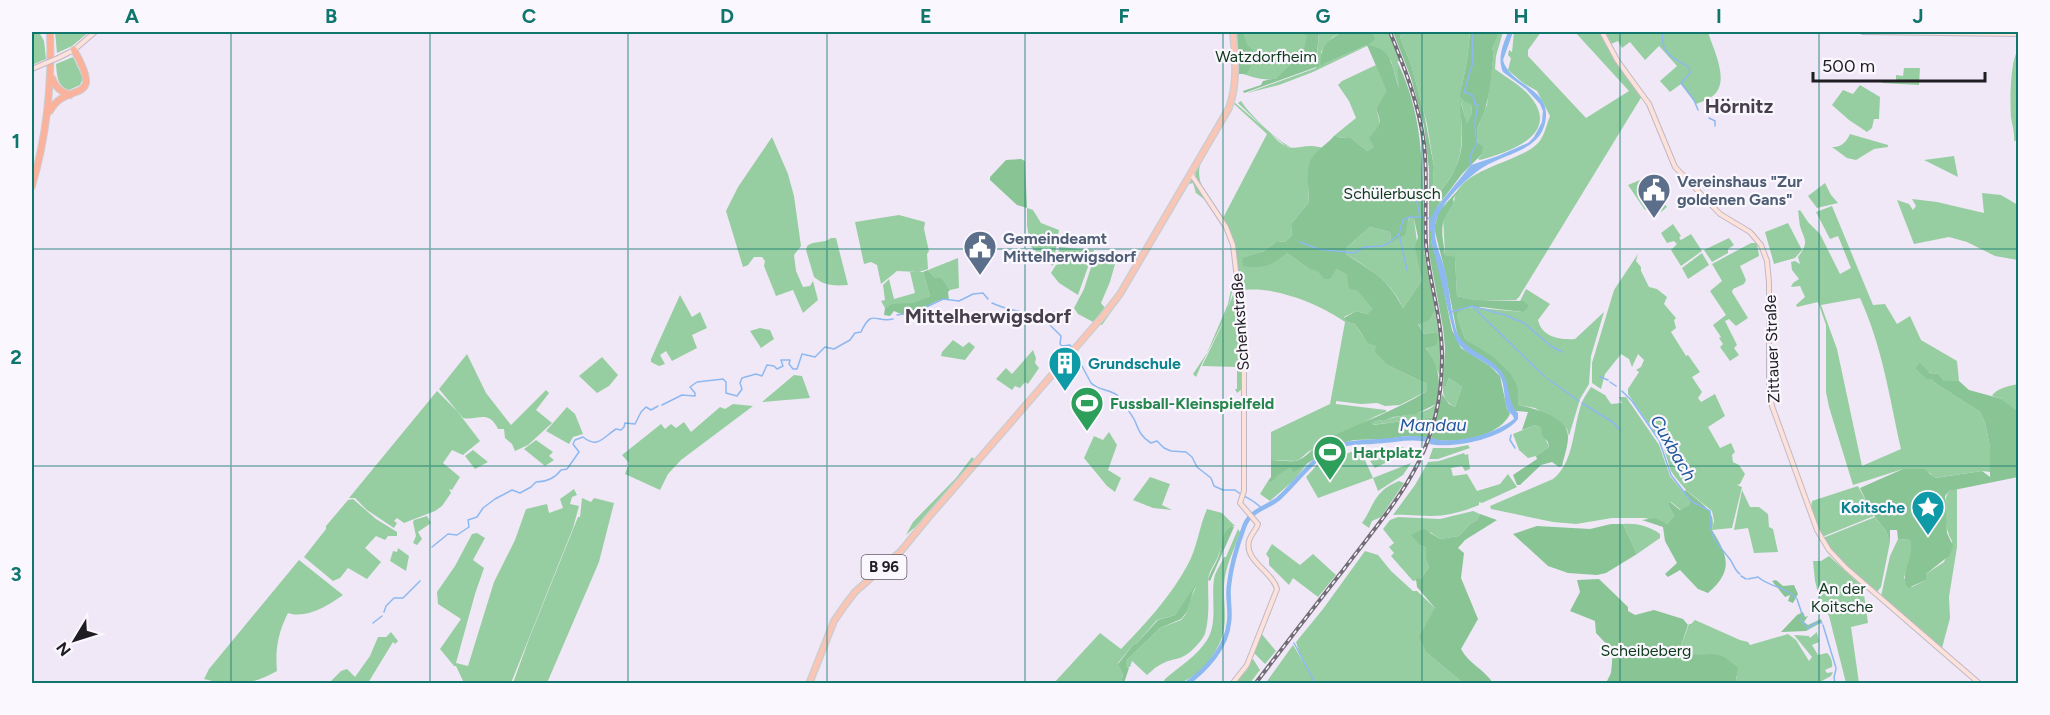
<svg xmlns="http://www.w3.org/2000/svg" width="2050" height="715" font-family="Figtree,sans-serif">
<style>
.green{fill:#97cea1;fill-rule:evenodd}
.forest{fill:#88c494;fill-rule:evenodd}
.water{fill:#8db8f0}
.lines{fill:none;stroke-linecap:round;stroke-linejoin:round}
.stream{stroke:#8db8f0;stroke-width:1.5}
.river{stroke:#8db8f0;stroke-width:4.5}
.secondary-casing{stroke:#c0b8c7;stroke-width:6}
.primary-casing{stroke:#cecdcf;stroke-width:8}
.trunk-casing{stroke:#cecdcf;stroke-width:8}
.secondary{stroke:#fde2da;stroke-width:4}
.primary{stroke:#fbc5b5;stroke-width:5}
.trunk{stroke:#fab29c;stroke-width:6}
.rail-casing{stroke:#716c76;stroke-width:4}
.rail{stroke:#fbf7fe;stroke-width:1.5;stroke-dasharray:4.5;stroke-linecap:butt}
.secondary-bridge-casing{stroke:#c0b8c7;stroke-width:6;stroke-linecap:butt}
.secondary-bridge{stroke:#fde2da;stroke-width:4}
.grid{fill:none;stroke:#0f766e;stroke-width:1.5;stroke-opacity:0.55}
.labels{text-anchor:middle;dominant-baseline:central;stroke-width:4.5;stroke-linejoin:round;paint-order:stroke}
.shield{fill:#fbf7fe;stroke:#625e65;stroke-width:1.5}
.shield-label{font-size:15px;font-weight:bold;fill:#201d23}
.park-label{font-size:16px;fill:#0d3a1b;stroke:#fbf7fe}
.service-label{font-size:16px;font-weight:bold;fill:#4e5e75;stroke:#fbf7fe;text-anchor:start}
.street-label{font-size:16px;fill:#201d23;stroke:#fbf7fe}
.culture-label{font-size:16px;font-weight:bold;fill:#0d838f;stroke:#fbf7fe;text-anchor:start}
.leisure-label{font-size:16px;font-weight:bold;fill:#27864d;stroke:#fbf7fe;text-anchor:start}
.water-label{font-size:18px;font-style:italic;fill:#20579a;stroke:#fbf7fe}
.quarter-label{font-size:20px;font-weight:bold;fill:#47404c;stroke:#fbf7fe}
.neatline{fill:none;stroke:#0f766e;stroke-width:2}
.grid-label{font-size:20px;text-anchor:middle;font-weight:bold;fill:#0f766e}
</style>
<rect width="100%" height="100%" fill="#f0e8f7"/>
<!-- green -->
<path class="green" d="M32 32H39L44 41 46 59 32 65Z
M55 32H89L72 46 57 53Z
M1241 32H1309L1310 60C1279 78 1276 86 1240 73Z
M1319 32H1342L1333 37 1321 52 1324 64 1367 45 1370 34 1369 32H1389L1400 60 1397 62 1400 87 1399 88 1391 61 1367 46 1313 72 1279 85 1247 93 1316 68Z
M1402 32H1470L1467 60 1462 86 1471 104 1472 113 1467 126 1461 102C1462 149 1466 162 1434 199L1432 197 1434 167 1427 124 1411 64 1400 37Z
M1490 32H1503L1496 56 1495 69C1506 77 1520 85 1529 95 1563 134 1510 152 1480 160L1478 159 1482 154 1476 136 1482 114 1487 105 1494 52 1492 49 1497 36Z
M1514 32H1541L1528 50V56L1586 118 1629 91 1575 32H1600L1617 63 1642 96 1519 297 1516 300H1475L1457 296 1455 258 1445 255 1443 216 1454 203C1455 170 1515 164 1536 145 1544 138 1546 126 1550 116L1537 91 1523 83 1508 70 1511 58 1508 55 1509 50 1512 52Z
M1605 32H1708C1713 49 1730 80 1714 95 1709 99 1702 102 1696 104L1681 84 1670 92 1660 81 1677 66 1659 46 1645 60 1630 42 1622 48 1618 41 1611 44Z
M2018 50V140L2014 141C2015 133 2012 125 2011 117 2010 102 2010 61 2018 50Z
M73 57 83 78 80 85 69 90C57 86 57 76 56 64Z
M1376 65 1388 91 1376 109C1382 122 1378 133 1374 147L1367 151 1350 137 1339 138 1335 135 1356 118 1349 101 1338 85 1342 81Z
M1904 68H1920L1919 85 1882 83V80H1896V75L1903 76Z
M1860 85 1880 97 1879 119H1874L1872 128 1867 132 1849 120 1832 105 1843 90 1853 94Z
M1241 101C1250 115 1277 141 1292 148L1287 147 1270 133C1295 160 1296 140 1323 148 1304 163 1308 180 1309 202L1291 224 1292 235 1285 242 1277 241 1264 251 1243 258 1287 253 1309 269H1336L1347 275 1374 309 1367 314 1356 311 1344 317 1347 322 1355 324 1363 336 1376 346 1389 366 1427 384V391L1400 405 1385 406 1377 403 1361 404 1336 401V404L1386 410V412L1376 416 1308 452 1300 459 1295 461 1271 460V432L1330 404 1345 322C1320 304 1270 284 1240 291 1238 272 1238 250 1230 232 1220 212 1198 194 1195 172L1224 122 1234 102 1264 128 1238 103ZM1234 104 1267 134 1223 218C1211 203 1195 184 1200 165Z
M1850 134 1888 145V147L1874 149 1856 160 1847 158 1832 147C1841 148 1847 141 1850 134Z
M772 137 788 174 794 196 801 246 794 255 796 271 803 287 810 286 813 281 818 300 803 313 793 290 776 296 764 266 765 261 762 257H754L748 265 743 267 726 211 738 187Z
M1954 156 1958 177 1924 160Z
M1645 178 1667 207 1661 212 1655 203 1645 210 1628 185Z
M1192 179 1226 230 1232 246 1237 284C1231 290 1232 294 1230 301 1223 328 1206 352 1196 377L1193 374 1207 353 1228 304 1231 290 1236 280 1231 246 1225 230 1204 199 1196 193 1193 183 1189 184 1118 302 1102 325 1099 324Z
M1825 183 1831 195 1838 203 1817 208 1808 196Z
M1982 193 2001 195 2018 205V260L1995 256 1967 242 1949 237 1914 244 1897 200 1909 204 1913 210 1916 206 1912 199 1937 202 1984 213Z
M1832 206 1873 305 1885 304 1897 324 1910 316 1921 340 1957 361 1959 381H1944L1939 374 1931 373 1927 371 1935 383 1980 412 1985 422 1990 447V472L1982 471 1934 478 1930 473 1903 469 1853 485 1829 407 1826 392V325L1818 302 1797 307 1796 305 1805 297 1800 286 1791 287 1793 283 1799 279 1792 270 1791 262 1795 261 1800 264 1798 257C1810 241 1804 240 1800 226 1799 221 1799 216 1798 211L1800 210 1808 222 1820 234 1840 274 1851 268 1838 236 1830 239 1816 212ZM1860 298C1883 349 1889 396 1901 449L1862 466 1837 349 1821 305Z
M1027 208 1033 210 1041 223 1059 230 1053 266 1030 246 1027 225Z
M899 215 925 222 924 229 929 251 927 254 928 269 919 272H923L930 296 914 304H891L885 308 881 301 885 300 883 285 889 279 894 299 915 293 910 272H917L897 271 881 284 877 265 871 262 864 264 855 222Z
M1411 217 1414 219 1422 280 1403 308C1389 279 1372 271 1346 254L1347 247 1370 227 1390 232 1391 242Z
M1788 223 1802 250 1795 258 1774 264 1765 232Z
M1673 224 1681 236 1679 238 1681 240 1691 234 1702 251 1681 266 1671 250 1677 244 1674 241 1667 243 1661 233Z
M831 238H836L848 285C834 286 825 286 814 277L806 250 807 246C814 240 824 244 831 238Z
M1729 238 1734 245 1728 249V253L1712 262 1704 250Z
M1751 243H1757L1759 256 1740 266 1746 280 1744 284 1733 289 1732 292 1748 318 1736 326 1729 319 1725 321 1737 345 1734 348 1739 355 1730 361 1720 347 1723 344 1719 338 1721 337 1713 325 1726 315 1710 291 1722 281 1712 264Z
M1059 247 1094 250 1078 295 1059 283 1051 273 1056 265 1060 264 1061 259 1058 258Z
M1702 253 1709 265 1688 279 1682 268Z
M1638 254 1636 261 1641 267V271L1649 287 1657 289 1667 297 1664 304 1676 318 1674 320 1676 328 1671 332 1686 356 1688 355 1700 372 1692 377 1702 392 1698 398 1701 402 1715 394 1725 416 1708 427 1720 448 1731 443 1735 452 1732 455 1733 462 1739 465 1745 474 1740 484 1737 485 1742 487 1732 528 1712 530 1714 521 1712 511 1686 490 1676 478 1671 471 1662 443 1628 394V389L1639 372 1636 370 1641 367 1644 360 1638 354 1632 367 1629 359 1621 354 1605 374 1601 389 1592 383V363L1614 290Z
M1095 255 1115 264 1110 282 1101 303 1106 309 1095 323 1078 314 1074 308 1084 289Z
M958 258 959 288 950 290 942 278H935L928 270Z
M1526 289 1550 304 1538 320C1542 337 1559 340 1575 339L1604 312 1591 356 1589 384 1580 399 1569 436 1567 429 1535 408 1518 405V388L1477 347 1465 339 1457 316V312L1468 307 1523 312V301H1520Z
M1234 292H1238L1244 338 1242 389 1237 393 1235 389H1237V367L1202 366 1220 329Z
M680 295 692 317 700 312 707 328 692 335 697 348 672 361 666 351 660 355 665 364 659 366 651 362V359Z
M1435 311 1441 348 1440 376 1426 347 1436 332 1424 334 1418 323 1429 321Z
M760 328 770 330 774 339 761 348 750 331Z
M953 340 963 347 969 342 975 347 965 360 941 356 942 352Z
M1033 350 1036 358 1035 363 1039 368 1028 384 1025 382 1020 388 1015 386 1012 390 996 379 1006 368 1012 374Z
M467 354 486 393 511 425 546 390 549 393 536 410 552 423 528 445 515 451 512 444 505 438 504 429H498C488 409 478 421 463 418L439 389Z
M602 357 618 375 609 386 597 393 579 376Z
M794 375 802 376 810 398 762 402Z
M1449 378 1462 387 1455 407C1446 402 1442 396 1443 386H1446Z
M2018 384V413L2002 399 1992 396C1996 388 2010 386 2018 384Z
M1591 387 1605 395 1611 404 1622 403 1619 397H1626L1659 445 1670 476 1690 500 1689 505 1681 510 1671 502 1668 505 1674 516 1667 524 1645 518H1612L1576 524 1553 522 1491 509 1490 506 1553 479C1573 464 1573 431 1580 408 1582 400 1587 393 1591 387Z
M437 391 457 411 480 441 463 455 452 450 443 463 460 477 452 490 449 489 451 493 442 506 435 511 404 523 397 518 394 521 397 523 394 528 367 510 355 498H349Z
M733 404 753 406 681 460 668 474 660 490 625 474 629 463 622 455 661 424 665 429 671 424 676 428 684 422 691 432 720 407 725 409Z
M1436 404 1434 417 1372 425 1370 423 1379 420 1384 421C1400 413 1422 417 1436 404Z
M567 407 575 414 583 434 573 437 569 444 546 431Z
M1535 425 1541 428 1549 447 1536 456 1528 458 1519 450 1513 434Z
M1109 432 1117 445 1108 470 1121 478 1115 492 1107 486 1084 458 1094 436 1103 440Z
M536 440 553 452 549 456 554 460 545 466 524 449Z
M1468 445 1470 448 1438 459H1429L1433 448H1453Z
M1403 447 1408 452 1375 468 1370 461 1378 458 1377 454 1389 449 1393 452Z
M1360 449 1373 478 1318 498 1306 477 1319 463Z
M473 450 488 462 475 469 465 456Z
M1464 453 1465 455 1468 454 1470 469 1465 471 1462 466 1451 468 1453 476 1467 474 1477 491 1500 484 1508 474 1517 487 1482 503 1479 502V505C1465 511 1447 516 1432 516 1419 516 1406 514 1393 515L1415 485 1428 462 1439 461Z
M972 457 977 462 928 516 906 535 913 522 956 478Z
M1308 463 1293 481 1270 501 1260 494 1268 481 1271 483 1277 475 1290 468 1294 471Z
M1411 463 1403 475 1378 491 1373 478Z
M1150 477 1170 484 1162 505 1172 510 1153 508 1133 500Z
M1399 481 1404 483 1381 517 1372 521 1369 528 1362 523C1375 504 1374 491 1399 481Z
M1858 486 1874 516 1822 537 1811 508 1812 501Z
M574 489 577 495 572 497 570 504 579 506 573 528 511 683H464L456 666H454L440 649 461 619 438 604 437 592 455 566 472 534 477 533 485 538 473 560 484 568 483 571 475 594 456 663 468 666 494 582 515 540 526 509 547 504 549 513 563 508 560 499Z
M1957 489V547L1949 597 1950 618 1942 648 1881 596 1890 556 1898 539 1910 540 1913 547 1904 578 1912 587 1926 580V574L1944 562 1952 541C1945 530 1941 502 1949 491Z
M1742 490 1750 507H1759L1768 514 1769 527 1773 529 1778 552 1754 553 1748 528 1734 530Z
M582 498 591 502 594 498 614 503 599 562 547 683H513L529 639 578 517H580Z
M353 499 376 519 397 532V536H388L385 540 376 536 365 548 381 562 367 579 348 568 340 578 333 581 304 557 326 529V526L348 500Z
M1207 509 1222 513 1235 526C1221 526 1223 545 1219 554 1216 563 1209 570 1208 580 1208 597 1210 616 1205 634 1203 638 1200 642 1197 645 1180 664 1176 655 1158 666 1154 668 1151 672 1147 675L1132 661 1130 667 1126 668V661L1160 628 1181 620 1186 614 1187 606 1196 587 1175 615 1157 620 1137 643 1133 645 1118 663 1123 674 1121 683 1053 684 1100 633 1121 649C1146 623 1170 597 1187 566 1197 549 1199 527 1207 509Z
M1473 511 1480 514 1477 520 1470 524 1459 536 1440 539 1430 532 1420 545 1426 548V560L1429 567 1421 579 1413 581 1391 556 1394 553 1389 547 1394 543 1383 529 1390 520 1398 517 1440 519Z
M427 516 431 523 418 532 422 539 417 545 413 543 416 536 413 522 414 520Z
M1875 517 1886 531 1890 542 1881 587 1877 592C1857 575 1837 560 1823 538Z
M1623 524C1635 523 1650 526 1660 534V538L1637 554Z
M1238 529 1240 532C1236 545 1229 559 1226 572 1221 591 1227 610 1224 629 1221 649 1199 680 1177 683 1173 684 1167 683 1163 683L1165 679C1179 667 1197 656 1207 640 1218 623 1211 598 1214 579 1215 572 1221 564 1224 557H1226Z
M1272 544 1300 565 1313 554 1336 575 1318 597 1293 578 1289 585 1269 565V558L1266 554Z
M398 548 409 556 406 571 390 561 393 551 397 552Z
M1365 551 1378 555 1391 571 1413 591H1417L1435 608 1427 653 1463 683 1314 684 1312 676 1313 683 1265 684 1293 645 1312 676 1299 652 1296 642 1323 609Z
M1829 556 1863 587 1868 623 1851 627 1859 683H1846L1829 616 1820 601 1815 581 1813 561H1821Z
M299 560 343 595C327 606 307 619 288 613 278 633 275 649 277 671 250 686 233 686 204 679L209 669Z
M1695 620 1740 640 1748 642 1750 645 1788 634 1796 640 1809 661 1812 657 1794 635 1809 636 1810 638 1817 632 1819 642 1812 645 1818 655 1827 653C1831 656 1833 663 1832 667L1825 670 1827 673 1833 672 1831 676 1818 683H1738L1736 676 1710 654 1693 655 1679 651 1689 624H1691Z
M391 632 398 641 395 644 393 642 368 683H329L341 671 347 669 355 677 370 656 378 637H386Z
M1260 632 1276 651 1265 664 1253 652Z
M1253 659 1260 670 1250 683 1234 684 1247 670 1251 660Z"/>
<!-- forest -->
<path class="forest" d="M1235 32H1243L1247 45 1253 50 1250 62 1251 67 1246 74H1238Z
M1302 32H1319L1316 64H1319V66L1244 93 1243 91 1261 85 1263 81 1277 78 1290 65 1286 63 1289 54 1300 56 1303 54 1307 36Z
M1342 32H1369L1371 34 1372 32 1375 39 1368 45C1393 49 1392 68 1399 88L1397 61C1428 125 1421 180 1424 247 1426 268 1432 290 1435 311L1429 321 1418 324 1424 334 1436 332 1438 339 1436 345 1426 348C1440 370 1441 378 1436 404L1416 414 1393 417 1384 421 1379 420 1371 423 1373 425 1434 417 1428 438 1407 436 1386 439 1354 440 1338 444 1294 472 1290 468 1278 475 1271 483 1268 481 1271 477V460C1278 460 1287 462 1295 461 1305 460 1315 445 1325 440 1359 423 1395 411 1427 391V384L1389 366 1375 352 1376 346 1368 343 1355 324 1347 322 1344 318 1356 311 1367 314 1373 309 1357 290 1349 289 1347 275 1336 269 1330 279H1324L1318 271 1309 269 1287 253C1270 266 1265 269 1243 266L1242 258 1264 251 1277 241 1285 242 1292 235 1291 224 1309 202C1309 188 1304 166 1314 155 1321 147 1328 143 1335 135L1339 138 1350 137 1367 151 1374 147 1369 138C1379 126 1383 124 1376 109L1387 91 1367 45 1324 64 1321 66C1318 49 1329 39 1342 32ZM1411 217 1414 219 1418 237 1415 247 1422 280 1403 308C1385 275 1375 274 1346 254L1347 247 1370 227 1390 232 1391 242 1405 235 1408 220Z
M1393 32H1402L1400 37 1411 64 1424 113 1434 167 1432 197 1434 199C1451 180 1463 161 1462 134 1462 123 1460 112 1460 100L1467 124 1472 113 1471 104 1465 102 1460 96 1467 60 1470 32H1490L1498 35 1492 49 1494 52C1492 67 1490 94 1486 106 1482 118 1474 131 1478 143L1483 147 1482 154 1462 174 1437 207 1431 230V240L1440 272 1452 330 1461 348 1490 366 1500 376 1507 409 1510 414C1498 438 1455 444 1431 439L1442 394 1449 404 1455 407 1462 387 1449 378 1446 386H1443L1445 348 1443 328 1429 253V170L1424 126 1411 78Z
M1021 159 1025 161 1027 208 1017 205 990 180V177L1006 160Z
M1460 188 1453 199 1454 203C1438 223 1442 231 1445 255L1455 257 1457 296 1475 300 1523 301 1529 306 1523 312 1481 307H1468L1458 312 1457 316 1465 339 1492 356 1510 373 1518 388V405C1533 408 1569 417 1568 437 1568 446 1564 457 1562 466L1559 467 1552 462 1541 465 1520 485H1517L1513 475 1537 459 1536 456 1549 447 1548 442 1542 435 1541 428 1535 425 1522 430 1528 412 1516 411 1512 409 1505 379 1501 371 1471 350 1461 341 1457 333 1445 271 1434 228 1439 211Z
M928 270 935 278H942L950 290 948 292 949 300C933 296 920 317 903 314 900 314 897 312 894 311L890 316 884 315 885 308 891 304 914 303 930 296 923 272Z
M1920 363 1930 373 1939 374 1944 381H1959L1969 390 2002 399 2018 412V477L1949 491 1945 496 1947 533 1953 546 1950 555 1926 574V580L1908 588C1898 574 1916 555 1910 540L1898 539 1897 530H1890V542L1886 531 1872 513 1860 488 1903 469H1924L1935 478 1982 471 1990 477V447L1985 422 1980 412 1935 383 1932 379H1927L1916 369V367Z
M1686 490C1699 503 1717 509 1712 530 1729 557 1733 571 1708 593L1698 589 1680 570 1668 577 1665 574 1677 563 1665 541 1663 527 1642 520 1655 518 1667 524 1674 516 1668 505 1670 502 1680 510 1689 505 1690 500 1683 492Z
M1480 514 1497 520 1465 540 1458 548 1464 553 1461 578 1478 619 1461 649C1469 664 1484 669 1493 683H1463L1427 653 1419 637 1435 608 1417 587 1416 579H1421L1429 567 1426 560V548L1420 545 1411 535 1424 529 1440 539 1459 536 1470 524 1477 520Z
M1611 524H1623L1637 554 1606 573 1597 575 1568 573 1548 566 1513 534 1537 526 1590 529Z
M1231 526 1234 527 1210 581 1208 580C1211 570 1218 561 1220 552 1222 543 1221 532 1231 526Z
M1599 579 1628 607V611L1635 615 1654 610 1683 619 1688 625 1679 651C1693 658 1708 651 1722 656 1728 659 1733 664 1738 668L1736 677 1738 683H1606L1611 673 1613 651 1596 633 1595 621 1570 611 1580 592 1577 580Z
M1776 580 1783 586 1794 585 1798 594 1793 603 1788 601 1790 595 1785 597 1772 581Z
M1195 586 1186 613 1181 619 1160 628 1126 661V667L1129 668 1124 683H1121L1123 674 1118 664 1133 645 1137 643 1158 620 1175 615Z
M1803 612 1805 617 1808 616 1804 622 1808 625 1821 619 1822 622 1806 631 1781 632 1797 615Z"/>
<!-- water -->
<path class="water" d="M1508 32H1513L1503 60C1509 84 1547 88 1546 115 1545 149 1510 152 1487 165 1470 174 1437 205 1435 226 1433 241 1443 260 1446 274 1450 294 1451 314 1457 333 1467 352 1487 354 1500 370 1511 382 1507 403 1518 413V419C1503 439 1453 449 1429 444L1431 439C1457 444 1493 435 1514 419 1513 413 1508 414 1507 408 1503 396 1506 380 1496 371 1483 358 1464 356 1455 338L1431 240V230L1437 207 1471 165 1498 156 1528 143 1534 137 1542 122 1543 111 1540 104 1526 89 1503 72C1497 58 1503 45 1508 32Z"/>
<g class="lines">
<!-- stream -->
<path class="stream" d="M1662 32 1663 43
M1663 44C1667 57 1678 61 1689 67L1690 73 1681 83 1694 100 1698 110
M1709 118 1715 121V126
M1470 165V156L1476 145 1475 120 1478 105 1474 104 1475 101 1472 95 1464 92 1473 62 1472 32
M1409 192 1416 198 1420 217 1433 219
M1399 234 1407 270
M1300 242 1318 249 1354 253 1365 247 1382 246 1389 243 1399 234 1403 220 1409 217H1420
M992 303C1005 309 1020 312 1034 314 1040 315 1047 312 1053 312L1055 313 1049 324 1061 336 1060 344 1062 346 1070 345 1073 349
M1473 307 1545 377
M1451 312 1472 306 1505 315 1524 323 1551 346 1562 352
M897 315 916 312 943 299 959 301 973 294 983 293 988 299
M1075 353 1091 383C1099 391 1115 390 1120 398 1124 405 1131 413 1135 421 1139 431 1141 437 1151 443L1157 441 1164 448 1171 451 1186 452 1192 457 1197 467 1211 478 1214 486 1223 490H1235C1243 497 1254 499 1261 508
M1600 377 1608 380
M1548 379 1579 401
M1610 382 1616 386
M1622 391 1632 401 1659 440 1671 475 1691 501 1710 511C1710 538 1713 538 1729 558 1734 564 1734 570 1740 574
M1582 403 1614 423 1620 430
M662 405 682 395 695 396V393L690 387 697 382 723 379 726 382V393L737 396 742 389 740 383 742 378 756 374 762 376 767 365 774 366 777 369 783 366 781 360H790L789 364 793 369H797L802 354 815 357 825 347 834 349 850 340 855 333 861 332C872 308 875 323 893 319
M1511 435 1510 440 1515 448
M432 547 448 534 457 535 469 527 468 520 477 517 483 508 495 499 512 490 520 493 531 487 536 482C546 482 555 478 561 470L567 469 579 452 573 444 575 440 583 437C598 449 602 438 616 429L621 430 624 427 625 423 635 424 641 412 646 407 651 410 658 406
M1741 576 1746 579
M1748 579 1758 577C1769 587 1787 587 1796 598
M1797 599 1802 614 1801 620 1808 628 1818 622 1822 623
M384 612 386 606 394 598H403L420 581
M373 623 382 616
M1823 625 1836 668
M1294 643 1312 677 1313 684
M1835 684 1834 677 1836 669"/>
<!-- river -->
<path class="river" d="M1432 229 1433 219 1438 209
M1186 684C1206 670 1227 647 1229 622 1231 610 1227 597 1229 585 1231 566 1237 546 1244 527 1250 510 1265 509 1278 499 1297 482 1312 458 1336 447 1350 441 1366 443 1381 441 1404 439 1412 436 1435 441"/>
<defs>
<path id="secondary" d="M1602 32 1617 60 1649 104 1675 167 1720 214 1750 232 1761 245 1767 261 1769 283V386L1772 406 1817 530 1829 550 1846 568 1980 684
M1863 32 2018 34
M58 58 74 50 95 32
M32 69 46 63
M1191 174 1226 227 1233 245 1244 338V491L1240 503 1258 524C1256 530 1251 534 1249 541 1244 561 1273 572 1277 589L1247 665 1232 684"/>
<path id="primary" d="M809 684 834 621 845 605 855 592 901 551 928 518 1103 316 1120 294 1229 108C1238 83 1235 58 1233 32"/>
<path id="trunk" d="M52 78C56 88 60 91 70 95
M50 111C66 80 106 107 74 50
M32 186C47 135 52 85 50 32"/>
</defs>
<!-- secondary casing -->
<use href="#secondary" class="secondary-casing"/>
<!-- primary casing -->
<use href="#primary" class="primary-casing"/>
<!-- trunk casing -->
<use href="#trunk" class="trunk-casing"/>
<!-- secondary -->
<use href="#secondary" class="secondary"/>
<!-- primary -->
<use href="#primary" class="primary"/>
<!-- trunk -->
<use href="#trunk" class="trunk"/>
<defs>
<path id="rail" d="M1255 684C1285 645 1314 607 1344 569 1397 499 1441 454 1442 361 1443 321 1429 283 1426 244 1424 211 1428 177 1424 144 1419 104 1405 69 1390 32"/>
</defs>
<!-- rail casing -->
<use href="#rail" class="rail-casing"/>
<!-- rail -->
<use href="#rail" class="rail"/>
<defs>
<path id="secondary-bridge" d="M46 63 58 58"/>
</defs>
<!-- secondary-bridge casing -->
<use href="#secondary-bridge" class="secondary-bridge-casing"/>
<!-- secondary-bridge -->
<use href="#secondary-bridge" class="secondary-bridge"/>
</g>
<!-- grid -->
<path class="grid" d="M231 32V684M430 32V684M628 32V684M827 32V684M1025 32V684M1223 32V684M1422 32V684M1620 32V684M1819 32V684M32 249H2018M32 466H2018"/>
<!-- icons -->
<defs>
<symbol id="civic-pin" viewBox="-11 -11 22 30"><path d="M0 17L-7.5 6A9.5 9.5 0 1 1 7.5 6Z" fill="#5c6f8a" stroke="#fbf7fe"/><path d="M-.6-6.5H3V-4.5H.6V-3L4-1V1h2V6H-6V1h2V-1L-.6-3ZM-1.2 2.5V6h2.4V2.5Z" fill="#fff"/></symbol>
<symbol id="building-pin" viewBox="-11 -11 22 30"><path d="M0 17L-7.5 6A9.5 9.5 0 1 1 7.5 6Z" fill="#0f9aa8" stroke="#fbf7fe"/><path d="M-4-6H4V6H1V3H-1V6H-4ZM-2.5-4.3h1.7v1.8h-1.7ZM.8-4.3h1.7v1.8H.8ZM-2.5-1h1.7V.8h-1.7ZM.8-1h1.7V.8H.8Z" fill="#fff"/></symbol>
<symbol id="stadium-pin" viewBox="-11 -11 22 30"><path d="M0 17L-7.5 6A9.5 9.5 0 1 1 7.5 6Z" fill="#2e9e5b" stroke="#fbf7fe"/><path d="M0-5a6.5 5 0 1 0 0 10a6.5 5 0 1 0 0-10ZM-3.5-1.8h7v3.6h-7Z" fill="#fff"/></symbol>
<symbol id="sight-pin" viewBox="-11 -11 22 30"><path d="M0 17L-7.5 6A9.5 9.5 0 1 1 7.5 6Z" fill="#0f9aa8" stroke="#fbf7fe"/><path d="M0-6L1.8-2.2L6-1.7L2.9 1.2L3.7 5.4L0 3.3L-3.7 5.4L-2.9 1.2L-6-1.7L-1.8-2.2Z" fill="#fff"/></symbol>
</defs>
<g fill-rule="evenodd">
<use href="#civic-pin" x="1635" y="171" width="38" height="52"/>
<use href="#civic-pin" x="961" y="228" width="38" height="52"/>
<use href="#building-pin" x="1046" y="344" width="38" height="52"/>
<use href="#stadium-pin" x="1068" y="384" width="38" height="52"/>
<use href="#stadium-pin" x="1311" y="433" width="38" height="52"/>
<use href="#sight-pin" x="1909" y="488" width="38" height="52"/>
</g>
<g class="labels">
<!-- shield labels -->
<rect class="shield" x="861.5" y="555" width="45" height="24" rx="4.5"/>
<g class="shield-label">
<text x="884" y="567">B 96</text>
</g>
<!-- park labels -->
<g class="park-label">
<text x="1266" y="56">Watzdorfheim</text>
<text x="1392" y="193">Schülerbusch</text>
<text x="1842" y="588">An der<tspan x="1842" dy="18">Koitsche</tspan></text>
<text x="1646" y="650">Scheibeberg</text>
</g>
<!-- service labels -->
<g class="service-label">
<text x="1677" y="181">Vereinshaus "Zur<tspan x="1677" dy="18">goldenen Gans"</tspan></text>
<text x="1003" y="238">Gemeindeamt<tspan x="1003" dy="18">Mittelherwigsdorf</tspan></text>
</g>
<!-- street labels -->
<g class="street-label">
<text transform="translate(1240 322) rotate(-94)">Schenkstraße</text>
<text transform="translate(1772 349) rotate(-92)">Zittauer Straße</text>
</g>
<!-- culture labels -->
<g class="culture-label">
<text x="1088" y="363">Grundschule</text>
<text x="1905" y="507" text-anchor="end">Koitsche</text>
</g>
<!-- leisure labels -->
<g class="leisure-label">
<text x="1110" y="403">Fussball-Kleinspielfeld</text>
<text x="1353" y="452">Hartplatz</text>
</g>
<!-- water labels -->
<g class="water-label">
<text x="1433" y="425">Mandau</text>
<text transform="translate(1673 448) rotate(60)">Cuxbach</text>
</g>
<!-- quarter labels -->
<g class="quarter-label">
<text x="1739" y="106">Hörnitz</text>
<text x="988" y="316">Mittelherwigsdorf</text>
</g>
</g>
<!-- border -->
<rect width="2050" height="715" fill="none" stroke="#fbf7fe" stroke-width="66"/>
<!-- north arrow -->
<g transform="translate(75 640) rotate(232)" stroke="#fbf7fe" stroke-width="4.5" paint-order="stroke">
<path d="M0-4.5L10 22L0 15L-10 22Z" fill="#201d23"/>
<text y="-9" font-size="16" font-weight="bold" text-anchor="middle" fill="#201d23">N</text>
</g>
<!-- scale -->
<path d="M1813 72v9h172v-9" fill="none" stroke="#201d23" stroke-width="3"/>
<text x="1822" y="72" font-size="18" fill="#201d23" stroke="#fbf7fe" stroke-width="4.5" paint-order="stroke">500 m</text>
<rect x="33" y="33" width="1984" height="649" class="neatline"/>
<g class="grid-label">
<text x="132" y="23">A</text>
<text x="331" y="23">B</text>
<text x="529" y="23">C</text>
<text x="727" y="23">D</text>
<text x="926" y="23">E</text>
<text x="1124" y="23">F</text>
<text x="1323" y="23">G</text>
<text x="1521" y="23">H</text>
<text x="1719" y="23">I</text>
<text x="1918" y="23">J</text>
<text x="16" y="148">1</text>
<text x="16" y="364">2</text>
<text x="16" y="581">3</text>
</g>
</svg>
